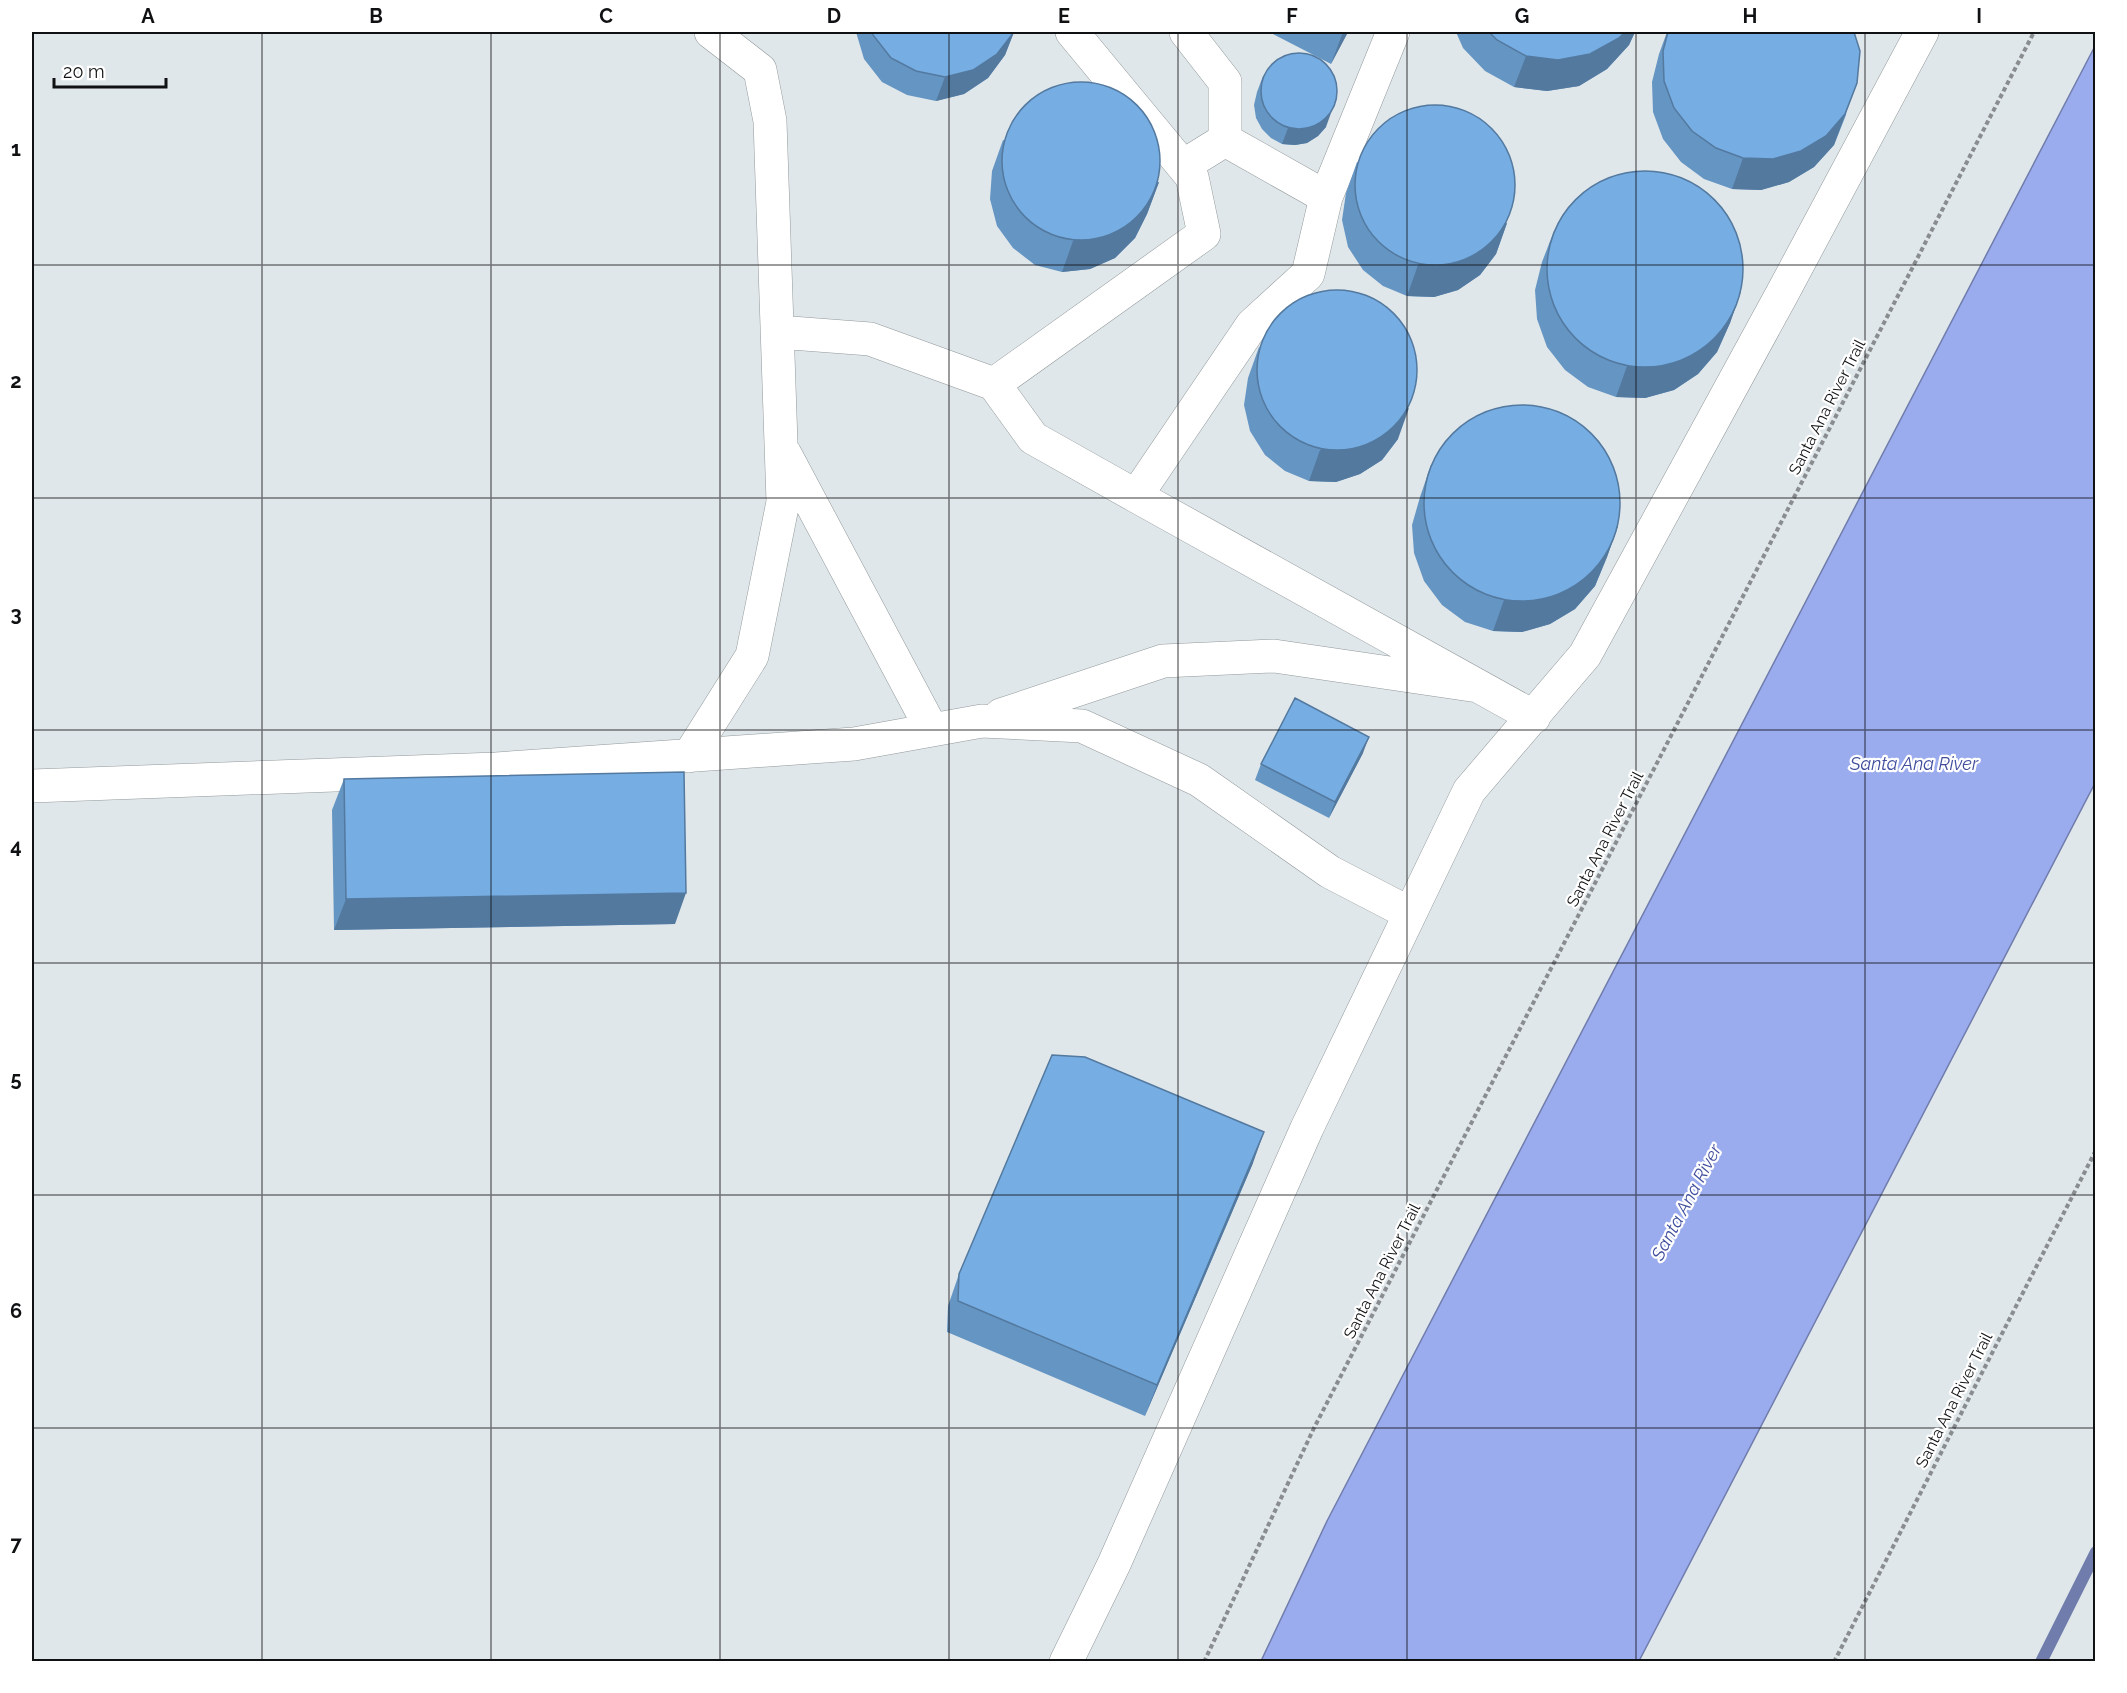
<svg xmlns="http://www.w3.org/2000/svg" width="2127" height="1693" font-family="Raleway,sans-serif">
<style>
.water{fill:#9aabee;stroke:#707dac;stroke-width:1.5}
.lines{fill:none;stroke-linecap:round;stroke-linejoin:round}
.stream{stroke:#707dac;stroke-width:12}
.minor-casing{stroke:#92999b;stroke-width:34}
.path{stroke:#898d90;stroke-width:4;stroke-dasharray:4.5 3;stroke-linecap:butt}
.minor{stroke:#fff;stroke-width:33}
.wall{fill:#6595c3}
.shaded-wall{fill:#53799f}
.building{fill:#76ade3;stroke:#53799f;stroke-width:1.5}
.grid{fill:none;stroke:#0f1112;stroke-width:1.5;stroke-opacity:0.55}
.labels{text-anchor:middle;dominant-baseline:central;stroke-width:4.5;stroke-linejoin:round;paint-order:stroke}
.street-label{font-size:16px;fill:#0f1112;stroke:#fff}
.water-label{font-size:18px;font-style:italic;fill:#404e9d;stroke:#fff}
.neatline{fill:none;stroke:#0f1112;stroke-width:2}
.grid-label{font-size:20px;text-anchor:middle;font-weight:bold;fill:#0f1112}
</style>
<rect width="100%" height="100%" fill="#e0e7ea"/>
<!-- water -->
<path class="water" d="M2095 46V783L1639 1661H1261L1327 1521Z"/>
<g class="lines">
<!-- stream -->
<path class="stream" d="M2041 1662 2096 1552"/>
<defs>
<path id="minor" d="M1186 32 1225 82V140
M1183 166 1225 140 1326 197 1393 32
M778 332 870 339 994 384 1204 234 1192 177 1072 32
M994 384 1033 438 1136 496 1252 325 1308 274 1326 197
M785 454 932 730
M1136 496 1534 717
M1001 715 1163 661 1274 656 1478 686
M689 756 752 656 783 502 770 121 760 70 711 32
M32 786 496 769 854 744 982 721 1082 726 1199 780 1330 872 1409 913
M1066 1662 1114 1564 1307 1128 1469 791 1585 655 1782 294 1922 32"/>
</defs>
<!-- minor casing -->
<use href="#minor" class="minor-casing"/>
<!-- path -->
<path class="path" d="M1204 1662 1314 1428 2034 32
M1834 1662 2096 1150"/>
<!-- minor -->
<use href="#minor" class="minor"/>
</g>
<!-- wall -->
<path class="wall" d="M856 32H1014L1005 55 988 78 964 94 936 101 907 95 882 82 864 59Z
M1269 32H1348L1331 64Z
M1456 32H1635L1629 45 1607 69 1579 86 1547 91 1514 87 1485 71 1463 48Z
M1667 32H1854L1846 115 1834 145 1814 167 1789 182 1761 190 1732 189 1704 179 1681 162 1663 139 1653 112 1652 82 1659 54Z
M1263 76 1326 127 1318 136 1307 143 1295 145 1282 144 1271 138 1262 129 1256 118 1254 105 1257 92Z
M1003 140 1159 182 1147 214 1135 238 1115 258 1090 269 1062 272 1035 265 1013 248 997 226 990 199 992 171Z
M1357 162 1507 223 1496 254 1480 275 1458 290 1434 297 1407 296 1383 286 1363 270 1348 247 1342 220 1346 193Z
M1554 231 1741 291 1730 323 1717 352 1698 374 1674 390 1645 398 1616 397 1588 387 1565 370 1547 347 1537 319 1535 290 1542 262Z
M1259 347 1398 439 1382 460 1360 474 1336 482 1309 481 1285 471 1265 455 1250 431 1244 405 1248 378Z
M1431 465 1618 526 1607 557 1595 586 1575 609 1550 624 1522 632 1493 631 1465 622 1442 605 1424 581 1414 553 1412 525 1420 497Z
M1363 753 1329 818 1255 780 1261 764Z
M344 779 675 924 334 930 332 810Z
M1253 1163 1145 1416 947 1332 948 1306 959 1274Z"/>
<!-- shaded-wall -->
<path class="shaded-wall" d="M1014 32 1005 55 988 78 964 94 936 101 945 77Z
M1343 32H1348L1331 64Z
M1625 32H1635L1629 45 1607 69 1579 86 1547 91 1514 87 1526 56Z
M1857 83 1834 145 1814 167 1789 182 1761 190 1732 189 1743 158Z
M1336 99 1326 127 1318 136 1307 143 1295 145 1282 144 1288 128Z
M1159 182 1147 214 1135 238 1115 258 1090 269 1062 272 1073 241Z
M1507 223 1496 254 1480 275 1458 290 1434 297 1407 296 1418 265Z
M1741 291 1730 323 1717 352 1698 374 1674 390 1645 398 1616 397 1627 366Z
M1409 408 1398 439 1382 460 1360 474 1336 482 1309 481 1320 450Z
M1618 526 1607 557 1595 586 1575 609 1550 624 1522 632 1493 631 1504 600Z
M1369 737 1363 753 1329 818 1335 802Z
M686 893 675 924 334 930 346 899Z
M1264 1132 1253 1163 1145 1416 1157 1385Z"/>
<!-- building -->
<path class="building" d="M872 32H1014L997 54 973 70 945 77 916 71 891 58 873 35Z
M1489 32H1625L1619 38 1590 54 1558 60 1526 56 1497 40Z
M1668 32H1854L1860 51 1857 83 1845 114 1826 136 1801 151 1773 159 1743 158 1716 148 1692 131 1674 108 1664 81 1663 51Z
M1261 91a38 38 0 1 1 76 0a38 38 0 1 1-76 0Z
M1002 161a79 79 0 1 1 158 0a79 79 0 1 1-158 0Z
M1355 185a80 80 0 1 1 160 0a80 80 0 1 1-160 0Z
M1547 269a98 98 0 1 1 196 0a98 98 0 1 1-196 0Z
M1257 370a80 80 0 1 1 160 0a80 80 0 1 1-160 0Z
M1424 503a98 98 0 1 1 196 0a98 98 0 1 1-196 0Z
M1295 698 1369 737 1335 802 1261 764Z
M684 772 686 893 346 899 344 779Z
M1052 1055 1085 1057 1264 1132 1157 1385 958 1301 959 1274Z"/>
<!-- grid -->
<path class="grid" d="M262 32V1662M491 32V1662M720 32V1662M949 32V1662M1178 32V1662M1407 32V1662M1636 32V1662M1865 32V1662M32 265H2096M32 498H2096M32 730H2096M32 963H2096M32 1195H2096M32 1428H2096"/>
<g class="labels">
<!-- street labels -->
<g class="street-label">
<text transform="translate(1827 407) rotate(-63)">Santa Ana River Trail</text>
<text transform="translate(1605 839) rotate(-63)">Santa Ana River Trail</text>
<text transform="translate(1382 1271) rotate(-63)">Santa Ana River Trail</text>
<text transform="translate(1954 1400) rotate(-63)">Santa Ana River Trail</text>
</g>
<!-- water labels -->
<g class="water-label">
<text x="1914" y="763">Santa Ana River</text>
<text transform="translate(1686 1202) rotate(-62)">Santa Ana River</text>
</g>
</g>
<!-- border -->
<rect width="2127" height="1693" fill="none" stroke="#ffffff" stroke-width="66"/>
<!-- scale -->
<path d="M54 78v9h112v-9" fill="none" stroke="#0f1112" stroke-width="3"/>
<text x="63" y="78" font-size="18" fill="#0f1112" stroke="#ffffff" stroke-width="4.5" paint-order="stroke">20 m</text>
<rect x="33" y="33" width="2061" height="1627" class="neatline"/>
<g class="grid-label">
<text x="148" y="23">A</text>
<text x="376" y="23">B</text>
<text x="606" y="23">C</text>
<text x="834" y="23">D</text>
<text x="1064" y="23">E</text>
<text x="1292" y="23">F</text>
<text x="1522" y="23">G</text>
<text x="1750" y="23">H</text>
<text x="1979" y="23">I</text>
<text x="16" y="156">1</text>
<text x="16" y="388">2</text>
<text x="16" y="621">3</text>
<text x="16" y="853">4</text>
<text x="16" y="1086">5</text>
<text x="16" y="1318">6</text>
<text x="16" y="1551">7</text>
</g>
</svg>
